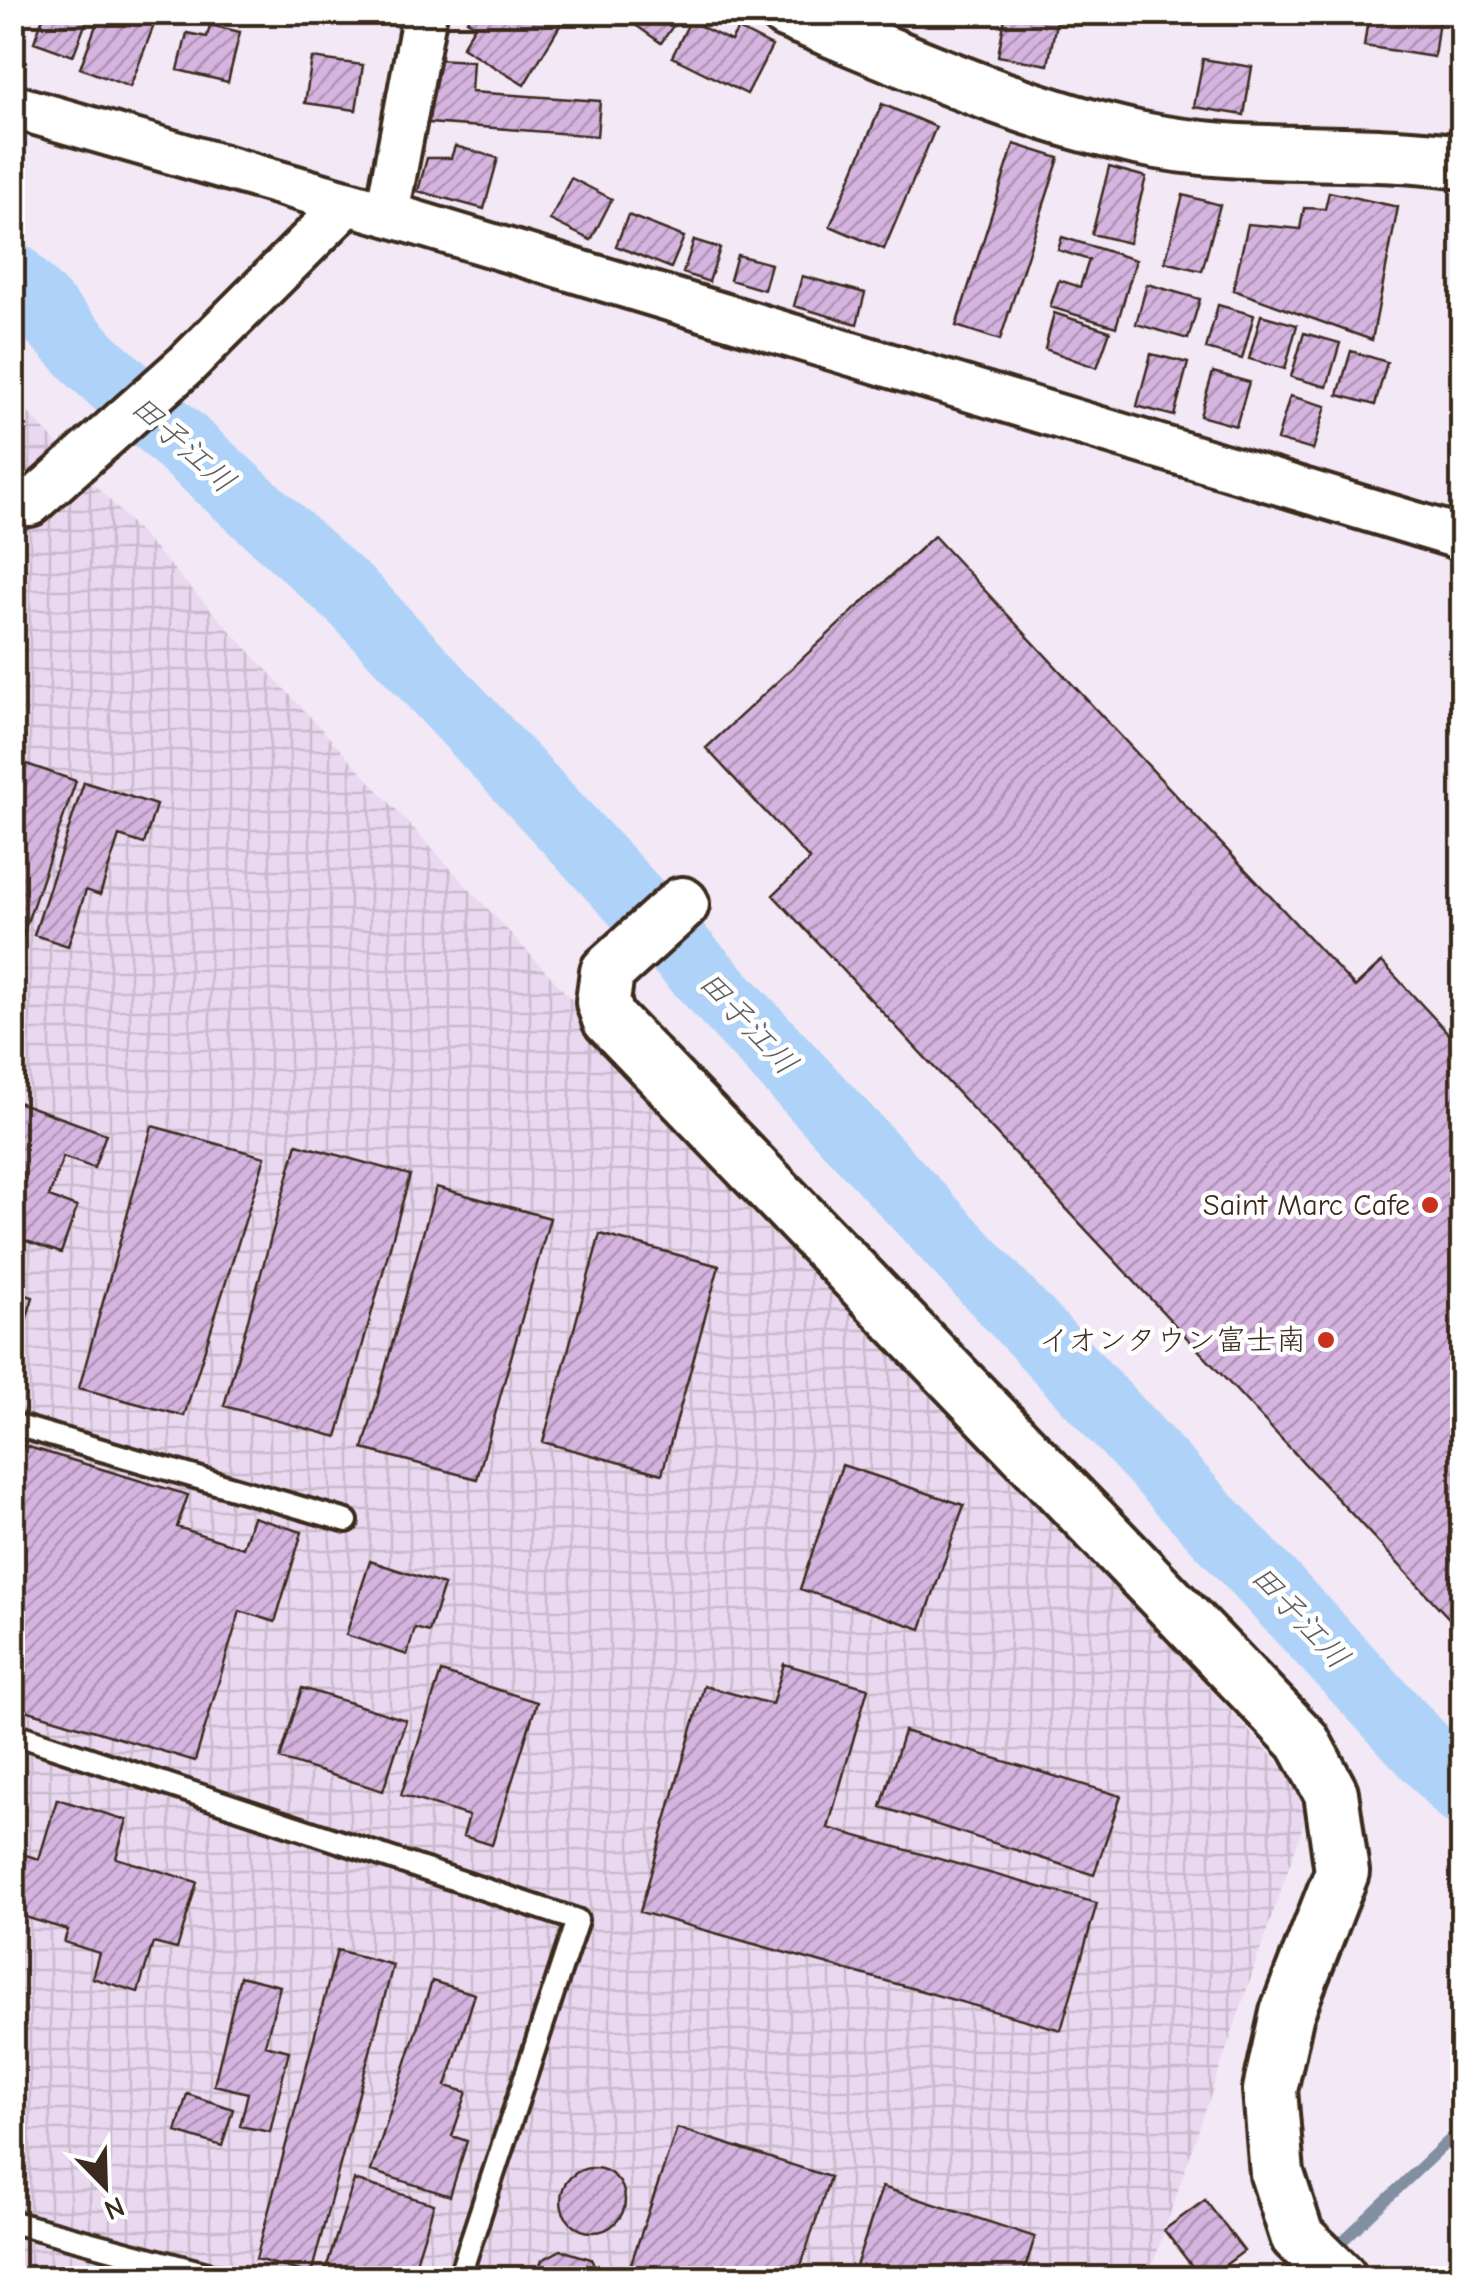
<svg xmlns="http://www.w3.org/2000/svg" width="1475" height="2291" font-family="'Comic Neue','Klee One',sans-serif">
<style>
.industrial{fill:url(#industrial-grid)}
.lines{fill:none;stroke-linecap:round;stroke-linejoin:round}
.stream{stroke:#818fa1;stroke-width:11}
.river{stroke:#afd3f8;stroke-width:68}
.building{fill:url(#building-hatch);stroke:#3b2a1e;stroke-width:2.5}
.service-casing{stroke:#3b2a1e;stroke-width:28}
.minor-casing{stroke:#3b2a1e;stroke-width:50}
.tertiary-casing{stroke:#3b2a1e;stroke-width:60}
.service{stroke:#fff;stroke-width:20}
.minor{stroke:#fff;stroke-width:42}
.tertiary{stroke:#fff;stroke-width:52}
.poi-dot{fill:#c8321e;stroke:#fff;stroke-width:4}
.labels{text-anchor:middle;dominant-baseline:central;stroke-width:9;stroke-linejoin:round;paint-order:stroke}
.poi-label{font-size:30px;fill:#3b2a1e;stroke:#fff;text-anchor:end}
.water-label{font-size:32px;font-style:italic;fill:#5e5d5f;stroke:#fff}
</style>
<defs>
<pattern id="industrial-grid" width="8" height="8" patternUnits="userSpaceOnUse" patternTransform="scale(2.5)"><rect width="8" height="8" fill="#e9d8ef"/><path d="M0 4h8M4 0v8" fill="none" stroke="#c9bacc"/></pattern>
<pattern id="building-hatch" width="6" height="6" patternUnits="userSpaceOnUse" patternTransform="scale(2.5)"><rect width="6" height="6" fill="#d5b4e0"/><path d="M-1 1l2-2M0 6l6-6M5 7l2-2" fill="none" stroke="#ae93b5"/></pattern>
</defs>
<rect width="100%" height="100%" fill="#f2e8f6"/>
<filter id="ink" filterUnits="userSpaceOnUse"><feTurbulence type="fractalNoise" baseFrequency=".01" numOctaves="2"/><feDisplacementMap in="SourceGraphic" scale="20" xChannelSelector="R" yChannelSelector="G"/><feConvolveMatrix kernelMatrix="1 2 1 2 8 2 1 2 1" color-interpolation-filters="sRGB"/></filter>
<g filter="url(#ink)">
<!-- industrial -->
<path class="industrial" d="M12 395 1312 1799 1148 2278H13Z"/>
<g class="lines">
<!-- stream -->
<path class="stream" d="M1331 2252 1462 2128"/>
<!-- river -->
<path class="river" d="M12 276 92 361 355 600 1462 1792"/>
</g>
<!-- building -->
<path class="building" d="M45 12H90L73 56 34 42Z
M101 12H159L130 87 80 68Z
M472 12H566L567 14 524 85 462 47 475 25 467 20Z
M642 12H676L680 16 661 43 634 24Z
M1006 12H1058L1048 65 998 56Z
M1369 12H1440L1434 57 1364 46Z
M1462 14V63L1455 62Z
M690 21 731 41 738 29 772 46 747 94 672 57Z
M210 25 240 32 228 82 178 70 187 33 207 37Z
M312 58 363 65 356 110 305 103Z
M434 59 473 61 471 92 600 101 597 136 429 123Z
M1203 59 1252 67 1244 115 1194 107Z
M882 104 936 127 884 249 830 226Z
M1014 144 1059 158 1000 340 956 326Z
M455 146 498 158 484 209 418 191 427 158H451Z
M1109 167 1146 177 1129 243 1092 234Z
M571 178 612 199 591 240 550 220Z
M1329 192 1398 207 1372 340 1233 290 1248 224 1300 229 1304 208 1325 209Z
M1183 195 1220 205 1202 271 1165 262Z
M628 215 684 237 671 268 616 246Z
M1062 237 1136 260 1116 327 1050 307 1059 280 1080 287 1089 260 1058 250Z
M694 240 720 248 709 282 683 273Z
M737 255 771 264 764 290 730 280Z
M802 276 865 293 857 324 794 306Z
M1147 284 1200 299 1188 339 1136 324Z
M1218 305 1254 315 1242 359 1206 349Z
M1054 313 1110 331 1097 368 1045 349Z
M1261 315 1297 325 1285 369 1249 359Z
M1304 333 1340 343 1327 387 1291 377Z
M1351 351 1387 362 1375 405 1338 395Z
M1151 354 1188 363 1174 416 1137 406Z
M1213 372 1249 382 1236 426 1200 416Z
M1290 396 1326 406 1313 450 1277 440Z
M934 536 1355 987 1382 962 1462 1048V1632L773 895 810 860 706 748Z
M12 759 76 781 22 937 12 934Z
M84 782 156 805 144 844 119 836 100 895 86 890 68 946 34 935Z
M12 1100 106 1134 94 1168 63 1157 49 1197 77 1207 61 1253 12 1236Z
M152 1126 265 1157 184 1416 79 1388Z
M297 1144 410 1175 337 1437 224 1406Z
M436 1187 550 1218 477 1479 363 1449Z
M600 1234 719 1266 662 1474 543 1442Z
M12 1291 33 1297 16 1354H12Z
M12 1442 188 1495 177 1527 243 1548 253 1517 302 1532 275 1622 240 1611 195 1761 12 1706Z
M842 1465 964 1505 921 1629 800 1589Z
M370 1561 444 1585 429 1632 415 1628 407 1655 346 1635Z
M784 1664 868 1688 828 1828 1097 1903 1061 2030 640 1912 704 1686 772 1704Z
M441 1672 537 1702 492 1845 463 1836 469 1816 401 1795Z
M302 1688 406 1720 383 1791 280 1759Z
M904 1731 1121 1796 1094 1875 881 1807Z
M57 1799 127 1820 116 1858 197 1882 177 1949 153 1943 138 1992 92 1978 99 1953 64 1942 68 1930 12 1913V1851L39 1859Z
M337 1950 393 1965 311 2274 256 2259Z
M240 1976 280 1986 265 2045 289 2051 270 2132 240 2126 248 2093 214 2085Z
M432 1981 475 1994 446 2086 467 2092 452 2136 467 2141 450 2196 371 2171Z
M187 2094 233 2109 222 2146 176 2132Z
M677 2128 830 2177 797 2278H626Z
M561 2200a32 32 0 1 1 64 0a32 32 0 1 1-64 0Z
M354 2180 434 2204 411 2278 366 2269 363 2278 325 2272Z
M882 2187 1035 2237 1022 2278H852Z
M1205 2200 1244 2251 1208 2278H1201L1164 2230Z
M561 2250 591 2259 600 2278H534L542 2260Z"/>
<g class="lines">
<defs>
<path id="service" d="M12 1424 347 1521
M12 1733 577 1920 459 2278
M12 2222 223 2278"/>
<path id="minor" d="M12 106 387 214 1462 538
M387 214 425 12
M30 504 186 365 347 204"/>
<path id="tertiary" d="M787 12C901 58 1016 112 1137 138 1244 161 1355 147 1462 162
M682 904 607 972 603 1002 609 1019 1303 1741 1331 1793 1342 1872 1287 2013 1270 2090 1277 2174 1297 2236 1340 2278"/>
</defs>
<!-- service casing -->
<use href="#service" class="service-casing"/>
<!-- minor casing -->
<use href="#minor" class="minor-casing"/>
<!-- tertiary casing -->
<use href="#tertiary" class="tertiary-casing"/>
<!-- service -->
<use href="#service" class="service"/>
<!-- minor -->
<use href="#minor" class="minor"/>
<!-- tertiary -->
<use href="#tertiary" class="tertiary"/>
</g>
</g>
<!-- markers -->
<g class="poi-dot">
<circle cx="1430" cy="1205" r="10"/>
<circle cx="1326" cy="1340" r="10"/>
</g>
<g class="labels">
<!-- poi labels -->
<g class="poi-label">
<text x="1410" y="1205">Saint Marc Cafe</text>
<text x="1306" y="1340">イオンタウン富士南</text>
</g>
<!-- water labels -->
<g class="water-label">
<text transform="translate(183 444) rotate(42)">田子江川</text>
<text transform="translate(748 1023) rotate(47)">田子江川</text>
<text transform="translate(1300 1617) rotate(47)">田子江川</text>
</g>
</g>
<!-- margin -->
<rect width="1475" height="2291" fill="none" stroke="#fff" stroke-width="50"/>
<rect x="25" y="25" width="1425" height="2241" fill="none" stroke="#3b2a1e" stroke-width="4" filter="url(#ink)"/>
<!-- north arrow -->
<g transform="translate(105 2186) rotate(157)" stroke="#ffffff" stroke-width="8" paint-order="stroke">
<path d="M0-8L18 38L0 25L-18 38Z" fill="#3b2a1e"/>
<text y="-15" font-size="28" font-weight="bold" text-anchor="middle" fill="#3b2a1e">N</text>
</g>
</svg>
